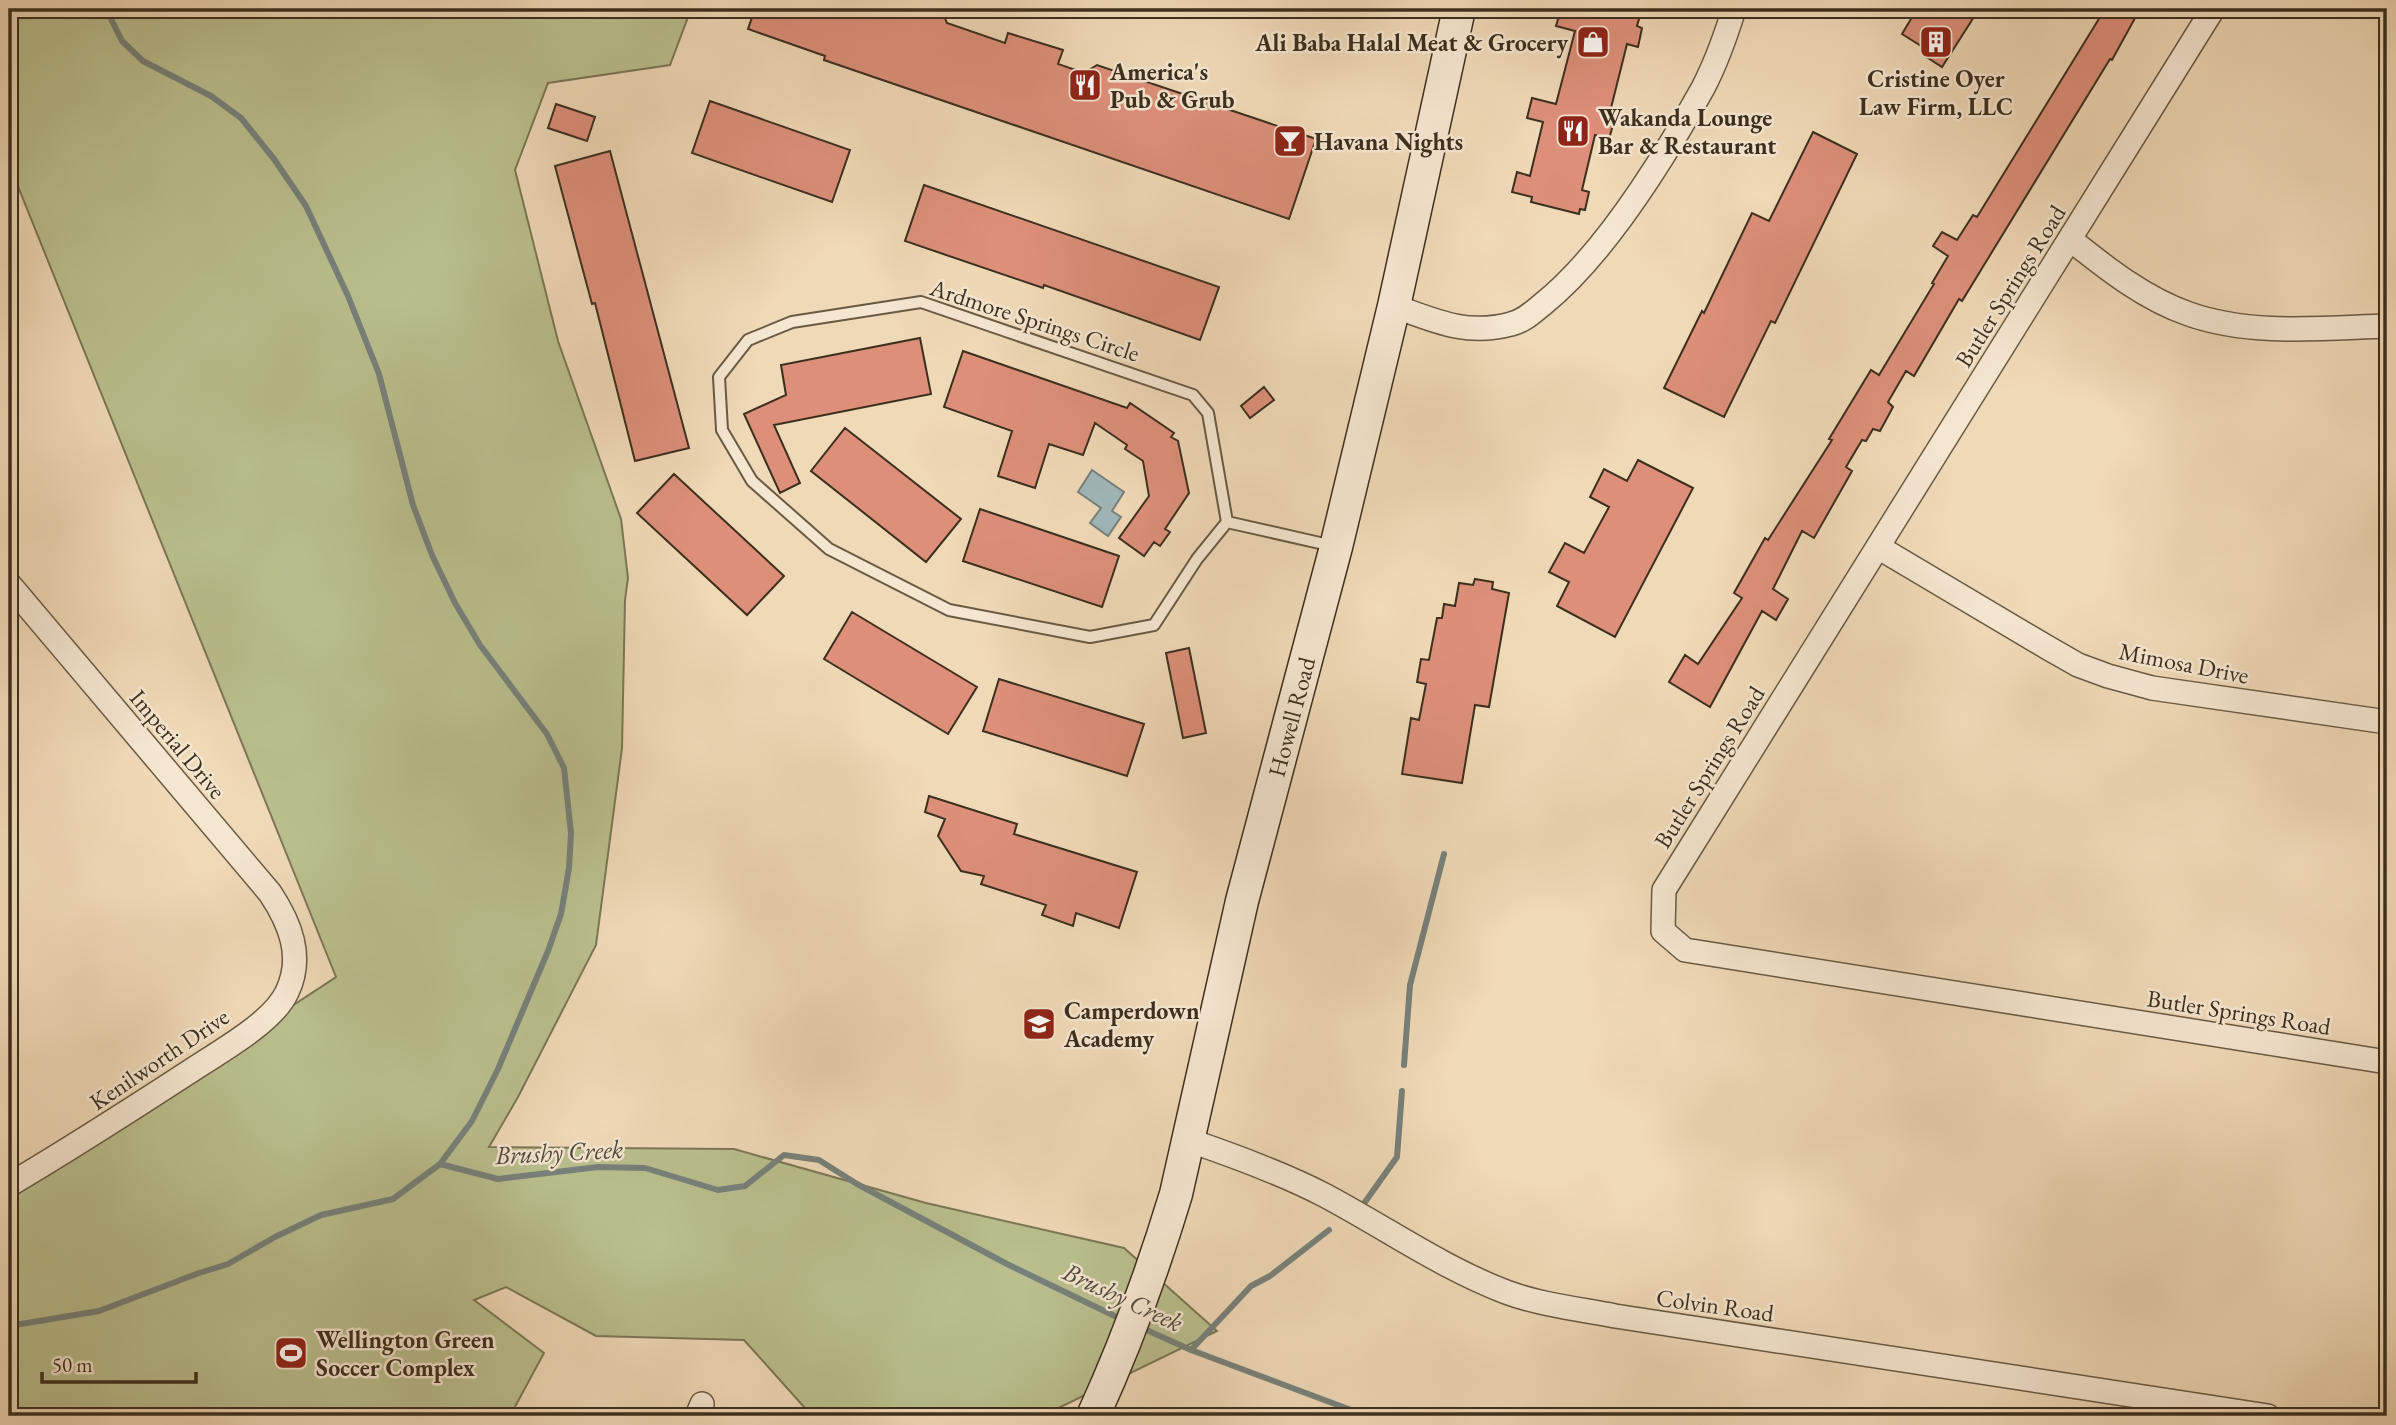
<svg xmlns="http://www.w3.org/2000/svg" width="2396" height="1425" font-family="'EB Garamond',serif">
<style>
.green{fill:#babf8e;stroke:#7b7756;stroke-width:2}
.water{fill:#9fb7b9;stroke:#77817b;stroke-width:2}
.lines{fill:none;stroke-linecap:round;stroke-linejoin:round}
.stream{stroke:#77817b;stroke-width:6}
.building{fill:#dd8f7a;stroke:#3c2f1e;stroke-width:2}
.lane-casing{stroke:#695a44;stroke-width:14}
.street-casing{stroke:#695a44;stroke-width:26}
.secondary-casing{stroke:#3c2f1e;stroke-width:35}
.lane{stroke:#f5e6d0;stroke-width:10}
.street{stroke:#f5e6d0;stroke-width:23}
.secondary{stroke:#f5e6d0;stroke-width:32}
.labels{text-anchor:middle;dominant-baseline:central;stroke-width:5;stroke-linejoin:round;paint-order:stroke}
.poi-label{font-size:24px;font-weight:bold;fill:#3c2f1e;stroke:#f5e6d0;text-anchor:start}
.street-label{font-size:24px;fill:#3c2f1e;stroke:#f5e6d0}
.water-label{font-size:26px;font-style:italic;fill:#504a3d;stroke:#f5e6d0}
</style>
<rect width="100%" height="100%" fill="#f0d9b7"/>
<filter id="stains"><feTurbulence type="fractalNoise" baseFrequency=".00286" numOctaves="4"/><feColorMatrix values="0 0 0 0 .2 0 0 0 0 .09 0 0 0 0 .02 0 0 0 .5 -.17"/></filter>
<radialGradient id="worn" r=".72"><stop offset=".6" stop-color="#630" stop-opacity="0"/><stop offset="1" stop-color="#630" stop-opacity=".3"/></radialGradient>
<!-- green -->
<path class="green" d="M9 9H691L670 65 548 83 515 170 558 341 621 519 628 578 625 600 622 748 596 945 518 1097 489 1147 734 1149 926 1203 1124 1248 1217 1331 1042 1416H812L744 1340 596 1336 506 1287 474 1300 544 1353 510 1416H9V1192L336 977 9 164Z"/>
<!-- water -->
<path class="water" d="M1092 470 1124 492 1112 511 1121 517 1108 536 1090 523 1101 508 1078 492Z"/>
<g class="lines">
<!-- stream -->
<path class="stream" d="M1404 1065 1410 985 1444 854
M440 1164 498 1179 598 1167 645 1168 718 1190 745 1186 784 1155 819 1160 857 1184 1007 1264 1123 1320
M1365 1202 1397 1157 1402 1091
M9 1326 99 1311 199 1273 228 1264 275 1237 321 1215 393 1199 440 1164 472 1121 498 1069 548 951 561 914 569 868 571 833 564 768 547 734 480 645 455 603 432 555 413 505 379 374 348 296 306 206 274 159 241 118 211 96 143 61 122 41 106 9
M1140 1327 1191 1350 1367 1416
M1191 1350 1251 1286 1270 1276 1329 1230"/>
</g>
<!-- building -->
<path class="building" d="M755 9H921L944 16 947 23 1005 43 1008 33 1063 50 1058 64 1084 73 1097 65 1316 139 1289 219 824 60 825 56 748 29Z
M1561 9 1585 15 1587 9H1642L1637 26 1642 28 1638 47 1627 44 1609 116 1615 118 1609 139 1595 135 1582 190 1589 192 1585 210 1580 209 1579 214 1531 202 1532 197 1512 192 1517 172 1530 176 1543 122 1527 118 1532 98 1556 104 1575 31 1556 26Z
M1917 9H1979L1942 67 1925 56 1929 51 1902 34Z
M2105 9H2140L2112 60 2110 59 1962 301 1959 299 1914 376 1906 371 1888 402 1893 407 1880 431 1873 429 1866 441 1862 440 1846 467 1852 471 1814 538 1802 531 1773 589 1788 599 1776 620 1762 611 1710 707 1669 682 1685 655 1698 664 1742 598 1734 593 1765 538 1768 540 1832 440 1829 439 1871 370 1879 375 1934 284 1932 283 1948 256 1933 246 1942 232 1957 240 1973 215 1977 217Z
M710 101 850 150 832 202 692 153Z
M556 104 595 117 587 141 548 128Z
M1813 132 1857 154 1775 323 1771 321 1724 417 1664 388 1702 311 1704 313 1752 213 1769 221Z
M610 151 689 448 635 461 595 303 592 304 555 166Z
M924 185 1219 287 1200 340 1044 285 1043 288 905 241Z
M920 338 931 394 774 425 800 483 780 493 744 414 786 395 781 365Z
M963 351 1127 408 1130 403 1174 433 1171 437 1178 441 1189 493 1165 529 1170 532 1160 546 1154 542 1144 556 1119 538 1149 496 1143 461 1125 449 1127 445 1095 423 1083 455 1049 444 1035 488 998 476 1012 431 944 407Z
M1264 387 1274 400 1250 418 1241 406Z
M845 428 961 519 926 562 811 471Z
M1638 460 1693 488 1615 637 1557 606 1569 582 1549 572 1565 543 1584 553 1609 507 1590 497 1604 469 1627 481Z
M674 474 784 576 747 615 637 513Z
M980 509 1119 556 1102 607 963 561Z
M1475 579 1493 582 1492 589 1509 593 1489 707 1475 705 1462 783 1402 774 1411 718 1419 720 1426 684 1417 682 1421 659 1429 660 1437 618H1442L1444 604 1455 606 1459 583 1473 585Z
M852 612 977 687 948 734 824 659Z
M1189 648 1206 733 1183 738 1166 653Z
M999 679 1144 724 1127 776 983 731Z
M929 796 1017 824 1014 834 1137 872 1119 928 1076 913 1073 926 1042 915 1046 905 981 884 984 876 961 871 938 836 945 819 925 812Z"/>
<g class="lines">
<defs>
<path id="lane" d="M1227 522 1197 559 1154 625 1090 637 949 610 829 549 752 481 722 430 719 377 748 340 792 322 921 302 1193 395 1208 413 1227 522 1333 546"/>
<path id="street" d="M2213 9 1664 890 1663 931 1685 950 2387 1062
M2071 240C2106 268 2145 299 2189 314 2251 336 2323 328 2387 326
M1394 306C1435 321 1467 336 1511 324 1524 321 1533 312 1543 304 1605 254 1664 158 1703 88 1716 63 1726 35 1734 9
M1878 547 2050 649 2078 665 2108 676 2152 688 2387 722
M9 584 270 893C290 923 304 957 287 992 273 1023 217 1053 189 1072 129 1111 70 1149 9 1185
M1188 1140C1235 1156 1282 1173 1326 1196 1386 1228 1443 1268 1506 1292 1541 1305 1579 1309 1615 1316L2268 1416
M697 1416 702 1404"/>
<g id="secondary">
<path id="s1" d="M1093 1416C1126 1344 1153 1270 1176 1194L1242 901 1336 547 1394 306 1459 9"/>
</g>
</defs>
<!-- lane casing -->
<use href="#lane" class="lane-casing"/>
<!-- street casing -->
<use href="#street" class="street-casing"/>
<!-- secondary casing -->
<use href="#secondary" class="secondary-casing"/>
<!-- lane -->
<use href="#lane" class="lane"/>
<!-- street -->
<use href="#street" class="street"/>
<!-- secondary -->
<use href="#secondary" class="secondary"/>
</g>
<!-- icons -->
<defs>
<symbol id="shop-square" viewBox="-11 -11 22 22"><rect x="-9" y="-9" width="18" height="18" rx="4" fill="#8f2418" stroke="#f5e6d0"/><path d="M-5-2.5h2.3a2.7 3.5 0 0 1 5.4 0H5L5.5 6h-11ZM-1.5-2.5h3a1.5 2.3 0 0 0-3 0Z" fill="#fff"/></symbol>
<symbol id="building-square" viewBox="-11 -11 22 22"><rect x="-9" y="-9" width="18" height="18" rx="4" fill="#8f2418" stroke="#f5e6d0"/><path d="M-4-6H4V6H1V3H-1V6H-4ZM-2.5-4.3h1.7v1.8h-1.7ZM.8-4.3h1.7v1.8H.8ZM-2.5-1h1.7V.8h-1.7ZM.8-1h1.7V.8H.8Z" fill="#fff"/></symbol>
<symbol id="restaurant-square" viewBox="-11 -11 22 22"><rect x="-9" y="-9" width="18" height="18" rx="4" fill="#8f2418" stroke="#f5e6d0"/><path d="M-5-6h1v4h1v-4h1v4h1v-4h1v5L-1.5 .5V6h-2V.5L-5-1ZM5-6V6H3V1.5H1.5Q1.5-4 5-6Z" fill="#fff"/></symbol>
<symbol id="bar-square" viewBox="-11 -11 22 22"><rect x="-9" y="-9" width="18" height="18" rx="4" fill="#8f2418" stroke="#f5e6d0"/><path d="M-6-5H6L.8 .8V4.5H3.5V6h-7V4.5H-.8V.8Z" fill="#fff"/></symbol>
<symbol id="school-square" viewBox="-11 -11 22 22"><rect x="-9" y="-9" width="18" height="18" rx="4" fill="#8f2418" stroke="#f5e6d0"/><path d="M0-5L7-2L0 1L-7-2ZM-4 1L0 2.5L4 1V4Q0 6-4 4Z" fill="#fff"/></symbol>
<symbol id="stadium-square" viewBox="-11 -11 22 22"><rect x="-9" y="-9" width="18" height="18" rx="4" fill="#8f2418" stroke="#f5e6d0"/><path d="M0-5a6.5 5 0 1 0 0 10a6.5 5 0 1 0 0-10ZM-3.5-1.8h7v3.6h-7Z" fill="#fff"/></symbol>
</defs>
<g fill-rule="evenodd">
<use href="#shop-square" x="1574" y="23" width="38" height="38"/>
<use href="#building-square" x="1917" y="23" width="38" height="38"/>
<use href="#restaurant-square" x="1066" y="66" width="38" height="38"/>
<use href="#restaurant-square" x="1554" y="112" width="38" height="38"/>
<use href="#bar-square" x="1271" y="122" width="38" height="38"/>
<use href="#school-square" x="1020" y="1005" width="38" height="38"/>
<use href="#stadium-square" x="272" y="1334" width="38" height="38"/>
</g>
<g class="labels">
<!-- poi labels -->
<g class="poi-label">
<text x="1568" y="42" text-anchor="end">Ali Baba Halal Meat &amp; Grocery</text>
<text x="1110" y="71">America's<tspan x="1110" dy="28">Pub &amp; Grub</tspan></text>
<text x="1936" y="78" text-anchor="middle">Cristine Oyer<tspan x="1936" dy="28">Law Firm, LLC</tspan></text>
<text x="1598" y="117">Wakanda Lounge<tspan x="1598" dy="28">Bar &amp; Restaurant</tspan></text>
<text x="1314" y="141">Havana Nights</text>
<text x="1064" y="1010">Camperdown<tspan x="1064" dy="28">Academy</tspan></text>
<text x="316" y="1339">Wellington Green<tspan x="316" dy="28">Soccer Complex</tspan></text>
</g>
<!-- street labels -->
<g class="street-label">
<text transform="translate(2010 286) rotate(-58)">Butler Springs Road</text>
<text transform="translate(1035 320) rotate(18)">Ardmore Springs Circle</text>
<text transform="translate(2184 663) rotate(11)">Mimosa Drive</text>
<text stroke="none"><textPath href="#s1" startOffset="728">Howell Road</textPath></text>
<text transform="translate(178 744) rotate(50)">Imperial Drive</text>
<text transform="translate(1709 767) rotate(-58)">Butler Springs Road</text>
<text transform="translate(2239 1012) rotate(9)">Butler Springs Road</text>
<text transform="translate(159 1059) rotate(-34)">Kenilworth Drive</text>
<text transform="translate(1715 1305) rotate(8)">Colvin Road</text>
</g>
<!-- water labels -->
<g class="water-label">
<text transform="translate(559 1152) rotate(-3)">Brushy Creek</text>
<text transform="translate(1123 1297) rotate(25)">Brushy Creek</text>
</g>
</g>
<!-- margin -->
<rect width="2396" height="1425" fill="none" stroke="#f0d9b7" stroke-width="35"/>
<rect x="10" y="10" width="2375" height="1404" fill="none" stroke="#3c2f1e" stroke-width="3.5"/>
<rect x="18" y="18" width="2361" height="1390" fill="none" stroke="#3c2f1e" stroke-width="2"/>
<!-- scale -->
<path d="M42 1372v10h154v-10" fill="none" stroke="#3c2f1e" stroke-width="3.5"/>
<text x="52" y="1372" font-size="21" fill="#3c2f1e" stroke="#f5e6d0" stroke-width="5" paint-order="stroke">50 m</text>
<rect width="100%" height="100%" filter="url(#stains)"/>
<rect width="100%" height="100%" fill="url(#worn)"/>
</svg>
